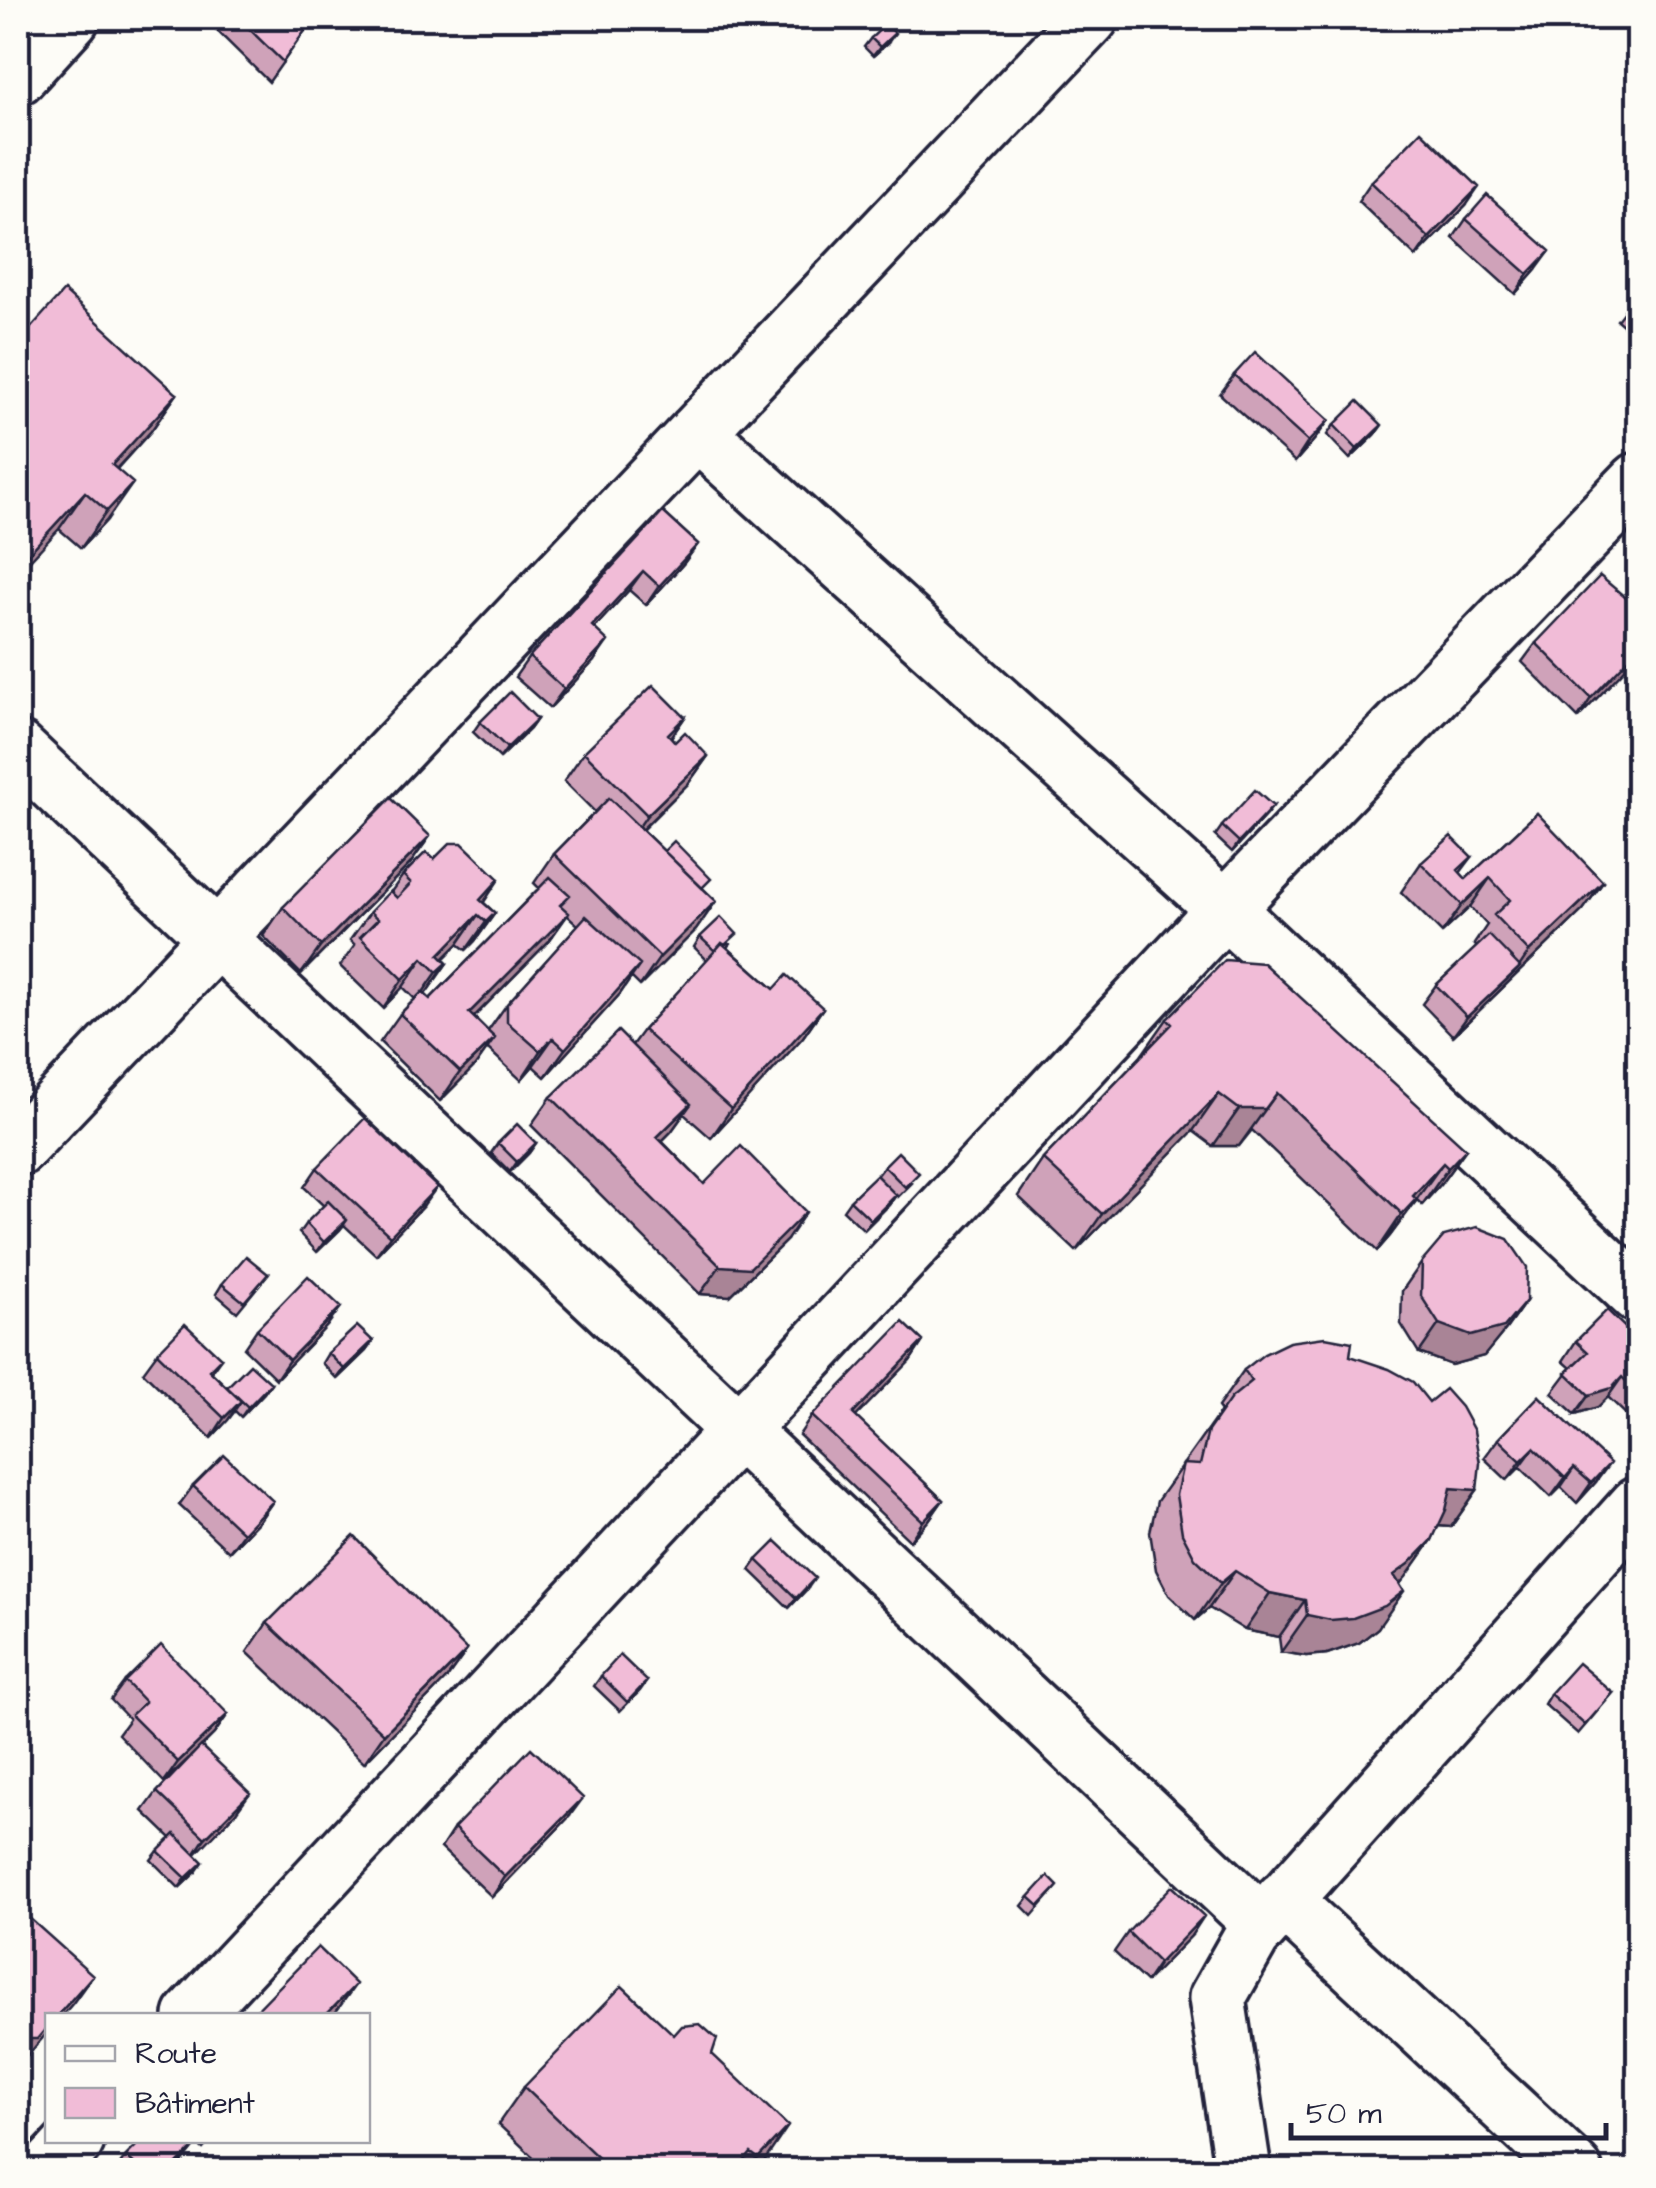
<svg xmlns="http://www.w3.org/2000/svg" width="1656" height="2188" font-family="'Architects Daughter',sans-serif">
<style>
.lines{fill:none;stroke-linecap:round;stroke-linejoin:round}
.minor-casing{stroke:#22223b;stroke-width:62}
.minor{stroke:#fdfcf7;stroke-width:55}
.wall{fill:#cfa2b9;stroke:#22223b;stroke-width:2.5;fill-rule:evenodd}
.shaded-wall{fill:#a98496;stroke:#22223b;stroke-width:2.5}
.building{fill:#f1bcd7;stroke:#22223b;stroke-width:2.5}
</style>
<rect width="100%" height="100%" fill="#fdfcf7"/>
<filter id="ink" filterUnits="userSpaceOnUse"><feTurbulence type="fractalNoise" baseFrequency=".01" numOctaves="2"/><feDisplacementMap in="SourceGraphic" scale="20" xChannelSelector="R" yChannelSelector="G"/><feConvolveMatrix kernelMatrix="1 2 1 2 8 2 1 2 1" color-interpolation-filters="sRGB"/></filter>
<g filter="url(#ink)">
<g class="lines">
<defs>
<path id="minor" d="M18 76 71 18
M697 432 1225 909 1638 1295
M18 750 1262 1924
M18 1148 1090 18
M1283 1900 1574 2170
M192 2016 1225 909 1638 481
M48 2170 76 2140
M1243 2170 1217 1998 1252 1936 1638 1505"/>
</defs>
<!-- minor casing -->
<use href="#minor" class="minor-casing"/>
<!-- minor -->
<use href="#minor" class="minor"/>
</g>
<!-- wall -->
<path class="wall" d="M204 18H320L306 29 269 82Z
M871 38 888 43 873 56 864 47Z
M1371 182 1466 206 1416 257 1358 201Z
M1466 219 1536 270 1515 294 1453 238Z
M1638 293V338L1617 320Z
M18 342 177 394 151 431 117 469 107 520 81 548 59 529Z
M1234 375 1329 420 1315 439 1295 462 1220 394Z
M1334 425 1375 435 1350 459 1327 435Z
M663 512 698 544 684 563 646 605 629 590 594 628V661L550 708 515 677 529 657Z
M1638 608V655L1578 718 1522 662 1536 643Z
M685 717 671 737 675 742 708 756 688 784 642 830 716 901 696 930 640 986 631 977 620 994 545 1077 533 1066 521 1080 487 1048 475 1066 440 1101 380 1042 400 1014 415 999 403 987 383 1008 340 966 355 945 350 940 370 912 391 892 403 875 434 859 499 879 483 902 495 913 475 941 466 950 458 944 443 959 447 963 425 994 430 999 539 888 534 883 554 854 595 812 564 781 584 752ZM567 915 578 925 507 1004 488 1031 474 1017 549 941Z
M537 719 530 729 500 758 473 732 480 722Z
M1273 806 1266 815 1232 852 1215 836 1222 826Z
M1537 813 1603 882 1583 910 1453 1036 1422 1004 1436 985 1477 947 1474 944 1487 925 1470 907 1442 933 1401 892 1421 863 1472 857 1460 873 1466 879Z
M430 836 410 864 301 974 263 936 283 907Z
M700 937 730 944 727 947 774 989 823 1008 803 1037 711 1138 684 1114 671 1132 662 1141 704 1184 787 1240 730 1296 700 1294 531 1125 551 1097 632 1045 643 1030 707 960 694 947Z
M1167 1019 1466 1149 1440 1185 1422 1205 1417 1200 1390 1236 1377 1251 1252 1130 1239 1146H1213L1193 1131 1076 1251 1018 1196 1043 1159 1141 1056Z
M498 1143H536L529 1153 510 1172 491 1153Z
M884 1166 912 1183 898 1197 896 1195 889 1205 864 1230 843 1210 850 1200 877 1175Z
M317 1168 423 1206 376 1255 344 1225 317 1252 299 1233 306 1223 324 1206 304 1187Z
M1422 1262 1526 1301 1506 1329 1484 1356 1451 1365 1419 1353 1401 1324 1402 1291Z
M268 1274 237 1312 216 1294 222 1284Z
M327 1326 276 1379 244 1348 257 1329Z
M1638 1340V1426L1608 1397 1598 1407 1575 1414 1552 1393 1571 1368 1563 1361 1576 1341Z
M373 1341 366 1351 337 1379 322 1363 328 1353Z
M923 1341 910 1361 855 1417 943 1500 929 1520 910 1541 799 1435 812 1416Z
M157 1353 221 1358 211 1372 227 1387 271 1383 264 1393 241 1417 235 1411 228 1420 211 1438 143 1372Z
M1350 1356 1477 1490 1451 1527 1438 1526 1432 1540 1400 1584 1378 1628 1359 1643 1327 1654 1306 1656 1281 1652 1279 1637 1245 1630 1209 1608 1195 1620 1169 1595 1156 1570 1150 1532 1157 1501 1221 1411 1218 1407 1244 1370Z
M1539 1396 1596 1482 1577 1503 1561 1487 1551 1497 1520 1467 1507 1480 1484 1458 1498 1439Z
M193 1486 273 1501 259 1521 229 1552 179 1505Z
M757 1560 808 1588 789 1608 750 1570Z
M267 1623 467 1650 447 1678 364 1763 247 1652Z
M601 1676 647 1681 640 1691 620 1711 594 1686Z
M125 1681 228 1714 214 1734 202 1746 236 1812 195 1854 196 1872 179 1888 151 1860 158 1851 171 1838 143 1811 157 1792 191 1756 164 1782 118 1734 129 1719 111 1700Z
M1613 1693 1578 1734 1544 1704 1550 1694Z
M569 1817 492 1897 441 1848 454 1828Z
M1058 1886 1032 1916 1022 1906 1029 1897Z
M1128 1932 1191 1936 1146 1982 1114 1952Z
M674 2035 712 2054 763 2163 756 2170H547L498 2124 524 2087Z
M142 2140H211L203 2149 197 2144 176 2170H116L126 2156Z"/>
<!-- shaded-wall -->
<path class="shaded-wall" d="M895 33 888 43 873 56 880 47Z
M1479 187 1466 206 1416 257 1429 238Z
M1550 251 1536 270 1515 294 1528 274Z
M177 394 151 431 90 497 112 465Z
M1329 420 1315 439 1295 462 1308 442Z
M1382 425 1375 435 1350 459 1357 449Z
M133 483 107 520 81 548 107 511Z
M85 492 59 529 18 573V565Z
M698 544 684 563 646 605 659 586Z
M643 571 629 590 578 646 592 626Z
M608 641 594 661 550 708 564 689Z
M1638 649V655L1578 718 1591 698Z
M685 717 665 746 668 734Z
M537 719 530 729 500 758 507 748Z
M708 756 688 784 627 844 647 815Z
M1273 806 1266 815 1232 852 1239 842Z
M430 836 410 864 301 974 321 946Z
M1490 878 1470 907 1442 933 1462 905Z
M499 879 480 908V900Z
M1603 882 1583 910 1453 1036 1467 1017 1517 970 1529 952Z
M716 901 696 930 640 986 660 957Z
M495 913 475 941 466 950 486 922Z
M569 913 549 941 449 1042 469 1013Z
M478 915 458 944 434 968 439 955Z
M423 958 403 987 383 1008 403 979Z
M447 963 427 992 417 1001 437 972Z
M640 965 620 994 545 1077 565 1049Z
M823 1008 803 1037 711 1138 731 1109Z
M495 1038 475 1066 440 1101 460 1072Z
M553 1038 533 1066 521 1080 540 1051Z
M1277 1093 1239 1146H1213L1239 1109Z
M1219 1094 1193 1131 1076 1251 1102 1214Z
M691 1104 671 1132 637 1166 657 1137Z
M536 1143 529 1153 510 1172 517 1162Z
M1466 1149 1440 1185 1422 1205 1448 1168Z
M1443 1163 1390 1236 1377 1251 1402 1214 1413 1196Z
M437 1187 423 1206 376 1255 390 1236Z
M896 1195 889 1205 864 1230 871 1220Z
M806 1212 787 1240 730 1296 700 1294 720 1266Z
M347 1220 340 1230 317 1252 324 1242Z
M1526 1301 1506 1329 1484 1356 1451 1365 1419 1353 1439 1324Z
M341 1307 327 1326 276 1379 289 1360Z
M373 1341 366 1351 337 1379 344 1369Z
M923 1341 910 1361 839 1434 853 1414Z
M1622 1377 1608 1397 1598 1407 1575 1414 1589 1395Z
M271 1383 264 1393 241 1417 248 1407Z
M241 1401 228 1420 211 1438 224 1418Z
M1534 1448 1520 1467 1507 1480 1521 1461Z
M1610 1463 1596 1482 1577 1503 1591 1483Z
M1574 1468 1561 1487 1551 1497 1565 1478Z
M1451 1488 1477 1490 1451 1527 1425 1525Z
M943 1500 929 1520 910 1541 923 1521Z
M273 1501 259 1521 229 1552 243 1533Z
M1432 1540 1406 1577 1384 1601 1404 1591 1378 1628 1359 1643 1327 1654 1306 1656 1281 1652 1307 1615 1394 1575Z
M1235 1571 1209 1608 1195 1620 1221 1583Z
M815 1578 808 1588 789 1608 796 1598Z
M1270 1593 1305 1600 1279 1637 1245 1630Z
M467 1650 447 1678 364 1763 384 1734Z
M228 1714 214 1734 164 1782 178 1762Z
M250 1793 236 1812 192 1858 205 1838Z
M583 1798 569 1817 492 1897 505 1877Z
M203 1862 196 1872 179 1888 186 1878Z
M1204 1916 1191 1936 1146 1982 1159 1963Z
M93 1975 73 2003 62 2016H57Z
M356 1984 333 2016H325Z
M48 2026V2032L18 2066V2039Z
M788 2126 763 2163 756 2170H749L758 2158Z
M197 2144 176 2170H171Z"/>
<!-- building -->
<path class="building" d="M238 18H314L283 62Z
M886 24 895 33 880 47 871 38Z
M1421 131 1479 187 1429 238 1371 182Z
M1487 195 1550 251 1528 274 1466 219Z
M64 291 177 394 112 465 133 483 107 511 85 492 18 565V342Z
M1638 293V322L1624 310Z
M1255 352 1329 420 1308 442 1234 375Z
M1358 401 1382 425 1357 449 1334 425Z
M663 512 698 544 659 586 643 571 592 626 608 641 564 689 529 657Z
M1600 576 1638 608V649L1591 698 1536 643Z
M653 685 685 717 668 734 675 742 685 732 708 756 647 815 584 752Z
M510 692 537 719 507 748 480 722Z
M1255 790 1273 806 1239 842 1222 826Z
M391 798 430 836 321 946 283 907Z
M609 798 716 901 660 957 554 854Z
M1537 813 1603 882 1529 952 1494 915 1510 900 1490 878 1462 905 1421 863 1451 836 1472 857 1458 870 1466 879Z
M674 841 711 879 702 888 664 851Z
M450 843H462L499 879 480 900 495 913 486 922 478 915 439 955 447 963 437 972 423 958 403 979 360 937 378 919 370 912 390 891 397 898 411 883 403 875 426 852 434 859Z
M550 877 570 895 560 905 569 913 469 1013 495 1038 460 1072 400 1014 422 992 430 999Z
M586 916 640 965 565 1049 553 1038 540 1051 507 1022V1004Z
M721 917 737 934 725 945 722 943 715 951 700 937Z
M1489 935 1520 967 1467 1017 1436 985Z
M722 943 774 989 787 975 823 1008 731 1109 643 1030Z
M1225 960 1263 963 1466 1149 1448 1168 1443 1163 1413 1196 1416 1199 1402 1214 1277 1093 1265 1109H1239L1219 1094 1102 1214 1043 1159 1172 1024 1167 1019Z
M618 1031 691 1104 657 1137 704 1184 741 1146 806 1212 750 1268 720 1266 551 1097Z
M365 1118 437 1187 390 1236 317 1168Z
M517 1124 536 1143 517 1162 498 1143Z
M898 1152 919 1173 905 1187 884 1166Z
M876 1175 896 1195 871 1220 850 1200Z
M328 1201 347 1220 324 1242 306 1223Z
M1477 1227 1508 1239 1527 1267 1526 1301 1504 1327 1471 1336 1439 1324 1421 1296 1422 1262 1444 1236Z
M246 1256 268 1274 244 1302 222 1284Z
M308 1276 341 1307 289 1360 257 1329Z
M1607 1310 1638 1340V1393L1622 1377 1612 1388 1589 1395 1566 1373 1588 1352 1576 1341Z
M903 1322 923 1341 853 1414 943 1500 923 1521 812 1416Z
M185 1324 221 1358 209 1370 241 1401 224 1418 157 1353Z
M357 1326 373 1341 344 1369 328 1353Z
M1325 1337 1352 1342 1350 1356 1389 1369 1413 1382 1429 1402 1445 1389 1461 1407 1474 1431 1480 1463 1477 1490 1451 1488 1446 1510 1432 1540 1409 1564 1394 1575 1404 1591 1385 1606 1353 1618 1331 1620 1307 1615 1305 1600 1270 1593 1235 1571 1221 1583 1195 1558 1182 1533 1176 1495 1183 1464 1200 1465 1208 1431 1231 1398 1252 1381 1244 1370 1264 1354 1289 1342Z
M250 1364 271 1383 248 1407 227 1387Z
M1539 1396 1610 1463 1591 1483 1574 1468 1565 1478 1534 1448 1521 1461 1498 1439Z
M224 1455 273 1501 243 1533 193 1486Z
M354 1536 467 1650 384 1734 267 1623Z
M776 1541 815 1578 796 1598 757 1560Z
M161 1645 228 1714 178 1762 131 1715 145 1702 125 1681Z
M620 1655 647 1681 627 1702 601 1676Z
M1578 1663 1613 1693 1585 1725 1550 1694Z
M201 1746 250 1793 205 1838 157 1792Z
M531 1748 583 1798 505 1877 454 1828Z
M175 1834 203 1862 186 1878 158 1851Z
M1048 1876 1058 1886 1039 1906 1029 1897Z
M1172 1886 1204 1916 1159 1963 1128 1932Z
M18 1908 93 1975 57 2016H48V2026L37 2039H18Z
M318 1947 356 1984 325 2016H251Z
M622 1986 674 2035 682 2026 700 2024 717 2039 712 2054 788 2126 758 2158 751 2153 737 2170H611L524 2087Z
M142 2140H194L197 2144 171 2170H141L126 2156Z"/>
</g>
<!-- margin -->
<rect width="1656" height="2188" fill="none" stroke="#fdfcf7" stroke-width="60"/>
<rect x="30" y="30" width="1596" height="2128" fill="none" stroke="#22223b" stroke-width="4" filter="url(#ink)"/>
<!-- legend -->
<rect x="45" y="2013" width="325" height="130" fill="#fdfcf7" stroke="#a5a5ac" stroke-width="2.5"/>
<rect x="65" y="2046" width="50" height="15" fill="#fdfcf7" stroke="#a5a5ac" stroke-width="2.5"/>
<text x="135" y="2063" font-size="30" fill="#22223b">Route</text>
<rect x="65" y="2088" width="50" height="30" fill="#f1bcd7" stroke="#a5a5ac" stroke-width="2.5"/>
<text x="135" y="2113" font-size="30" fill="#22223b">Bâtiment</text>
<!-- scale -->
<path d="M1291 2123v15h315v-15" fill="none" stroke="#22223b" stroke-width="5"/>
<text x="1306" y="2123" font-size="30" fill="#22223b" stroke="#fdfcf7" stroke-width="8" paint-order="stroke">50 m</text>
</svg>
